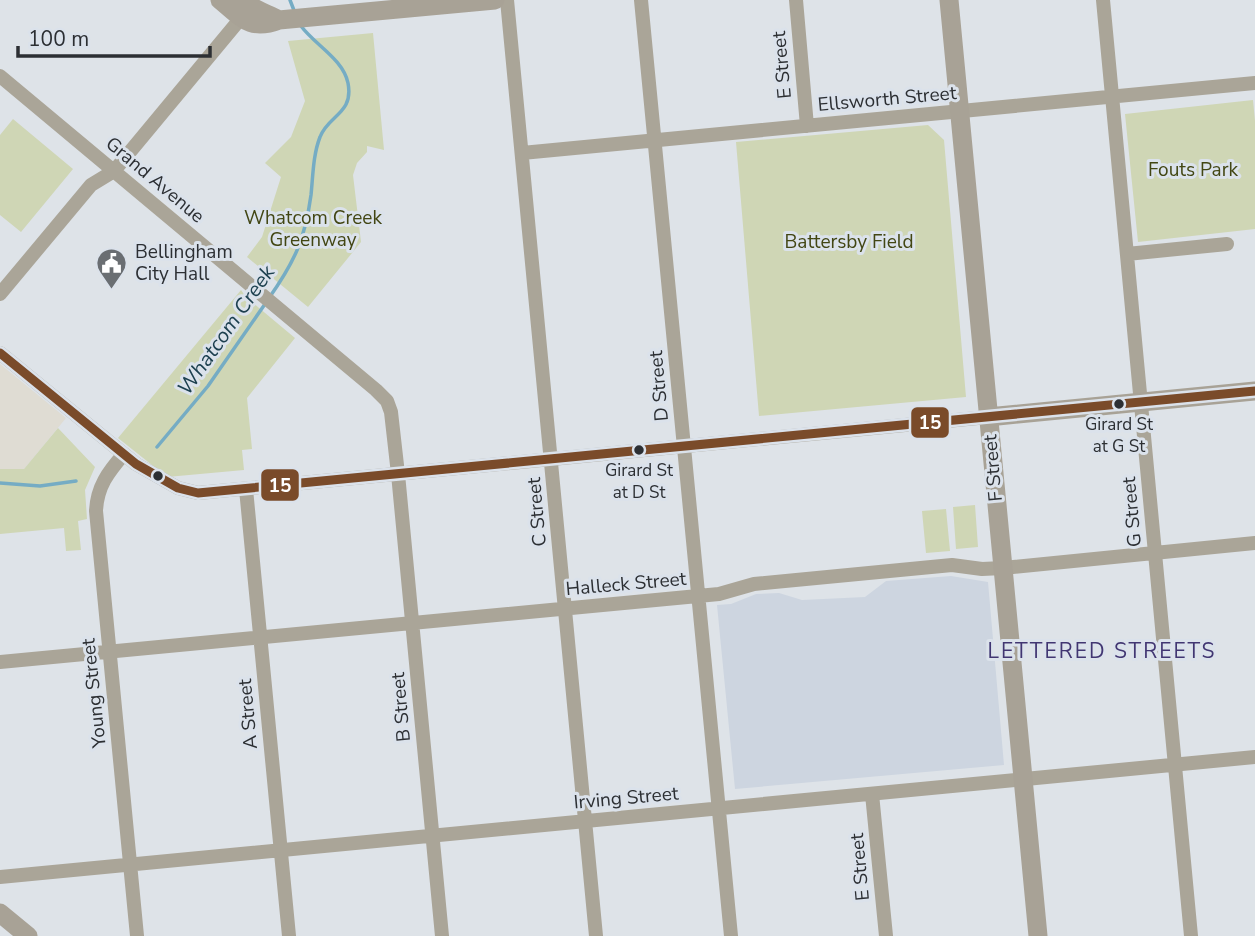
<svg xmlns="http://www.w3.org/2000/svg" width="1255" height="936" font-family="'Nunito Sans',sans-serif">
<style>
.commercial{fill:#dfdcd3}
.built{fill:#cdd5e0}
.green{fill:#cfd6b5}
.lines{fill:none;stroke-linecap:round;stroke-linejoin:round}
.stream{stroke:#75acc4;stroke-width:3.5}
.street{stroke:#aaa598;stroke-width:14}
.secondary{stroke:#a8a296;stroke-width:19}
.bus-1-casing{stroke:#dbe2eb;stroke-width:14}
.bus-1{stroke:#7a4b2a;stroke-width:9}
.bus-dot{fill:#2c2f33;stroke:#dbe2eb;stroke-width:2.5}
.labels{text-anchor:middle;dominant-baseline:central;stroke-width:6;stroke-linejoin:round;paint-order:stroke}
.bus-label{font-size:17px;fill:#2c2f33;stroke:#dbe2eb}
.street-label{font-size:19px;fill:#2c2f33;stroke:#dbe2eb}
.park-label{font-size:19px;fill:#424613;stroke:#dbe2eb}
.poi-label{font-size:19px;fill:#2c2f33;stroke:#dbe2eb;text-anchor:start}
.water-label{font-size:21px;font-style:italic;fill:#1d404f;stroke:#dbe2eb}
.neighbourhood-label{font-size:21px;letter-spacing:2px;fill:#413672;stroke:#dbe2eb}
.line-badge{stroke:#dbe2eb;stroke-width:2.5}
.badge-label{font-size:19px;text-anchor:middle;font-weight:bold;fill:#fff}
</style>
<rect width="100%" height="100%" fill="#dee3e8"/>
<!-- commercial -->
<path class="commercial" d="M0 364 66 418 24 469H0Z"/>
<!-- built -->
<path class="built" d="M951 576 988 582 1004 765 735 789 717 605 731 604 756 594 779 593 802 600 865 597 886 581Z"/>
<!-- green -->
<path class="green" d="M373 33 384 150 367 146V152L357 163 353 175 361 242 308 307 247 257 262 237 281 177 265 163 291 137 305 101 288 41Z
M1253 100 1255 121V229L1138 242 1125 114Z
M13 119 73 169 21 232 0 215V135Z
M928 125 944 140 966 397 759 416 736 142Z
M241 290 246 297 295 338 247 398 252 449 242 450 244 470 167 477 118 438Z
M58 428 95 467 85 490 87 519 78 521 81 550 66 551 64 528 0 534V469H24Z
M975 505 978 547 956 549 953 507Z
M946 509 950 551 926 553 922 511Z"/>
<g class="lines">
<!-- stream -->
<path class="stream" d="M290 0 295 13
M269 298C295 261 305 239 311 195 313 176 313 155 320 137 328 115 354 114 348 83 343 59 315 45 301 26
M157 447 208 386 265 304
M0 483 40 486 76 481"/>
<!-- street -->
<path class="street" d="M507 0 596 936
M641 0 731 936
M796 0 807 126
M1103 0 1191 936
M0 76 376 390 387 401 391 412 398 474 442 936
M522 153 1255 83
M1127 254 1227 244
M0 294 91 185 114 171 241 18
M0 353 136 464 178 488 198 493 988 417
M124 454C108 472 97 487 96 511L137 936
M246 489 289 936
M0 662 719 594 754 584 952 565 982 569 1003 568 1255 543
M872 794 886 936
M0 877 1255 757"/>
<!-- secondary -->
<path class="secondary" d="M220 0C242 18 250 31 279 20L495 0
M242 0C254 10 266 13 279 20
M949 0 1038 936
M988 417 1255 391
M0 913 28 936"/>
<defs>
<path id="bus-1" d="M0 353 136 464 178 488 198 493 1255 391"/>
</defs>
<!-- bus-1 casing -->
<use href="#bus-1" class="bus-1-casing"/>
<!-- bus-1 -->
<use href="#bus-1" class="bus-1"/>
</g>
<!-- icons -->
<defs>
<symbol id="civic-pin" viewBox="-11 -11 22 30"><path d="M0 17L-7.5 6A9.5 9.5 0 1 1 7.5 6Z" fill="#6a6e72" stroke="#dbe2eb"/><path d="M-.6-6.5H3V-4.5H.6V-3L4-1V1h2V6H-6V1h2V-1L-.6-3ZM-1.2 2.5V6h2.4V2.5Z" fill="#fff"/></symbol>
</defs>
<g fill-rule="evenodd">
<use href="#civic-pin" x="94" y="246" width="35" height="47"/>
</g>
<!-- markers -->
<g class="bus-dot">
<circle cx="1119" cy="404" r="6"/>
<circle cx="639" cy="450" r="6"/>
<circle cx="158" cy="476" r="6"/>
</g>
<g class="labels">
<!-- bus labels -->
<g class="bus-label">
<text x="1119" y="424">Girard St<tspan x="1119" dy="22">at G St</tspan></text>
<text x="639" y="470">Girard St<tspan x="639" dy="22">at D St</tspan></text>
</g>
<!-- street labels -->
<g class="street-label">
<text transform="translate(782 65) rotate(-95)">E Street</text>
<text transform="translate(887 99) rotate(-5)">Ellsworth Street</text>
<text transform="translate(155 180) rotate(40)">Grand Avenue</text>
<text transform="translate(659 386) rotate(-95)">D Street</text>
<text transform="translate(993 468) rotate(-95)">F Street</text>
<text transform="translate(537 512) rotate(-95)">C Street</text>
<text transform="translate(1132 512) rotate(-95)">G Street</text>
<text transform="translate(626 584) rotate(-5)">Halleck Street</text>
<text transform="translate(94 693) rotate(-96)">Young Street</text>
<text transform="translate(401 707) rotate(-95)">B Street</text>
<text transform="translate(248 714) rotate(-95)">A Street</text>
<text transform="translate(626 798) rotate(-5)">Irving Street</text>
<text transform="translate(860 867) rotate(-95)">E Street</text>
</g>
<!-- park labels -->
<g class="park-label">
<text x="1193" y="170">Fouts Park</text>
<text x="313" y="218">Whatcom Creek<tspan x="313" dy="22">Greenway</tspan></text>
<text x="849" y="242">Battersby Field</text>
</g>
<!-- poi labels -->
<g class="poi-label">
<text x="135" y="252">Bellingham<tspan x="135" dy="22">City Hall</tspan></text>
</g>
<!-- water labels -->
<g class="water-label">
<text transform="translate(226 330) rotate(-55)">Whatcom Creek</text>
</g>
<!-- neighbourhood labels -->
<g class="neighbourhood-label">
<text x="1102" y="651">LETTERED STREETS</text>
</g>
</g>
<g class="line-badge">
<rect x="910" y="406" width="40" height="33" rx="7" fill="#7a4b2a"/>
<rect x="260" y="468" width="40" height="34" rx="7" fill="#7a4b2a"/>
</g>
<g class="badge-label">
<text x="930" y="429">15</text>
<text x="280" y="492">15</text>
</g>
<!-- scale -->
<path d="M18 46v10h192v-10" fill="none" stroke="#2c2f33" stroke-width="3.5"/>
<text x="28" y="46" font-size="21" fill="#2c2f33" stroke="#dbe2eb" stroke-width="5" paint-order="stroke">100 m</text>
</svg>
